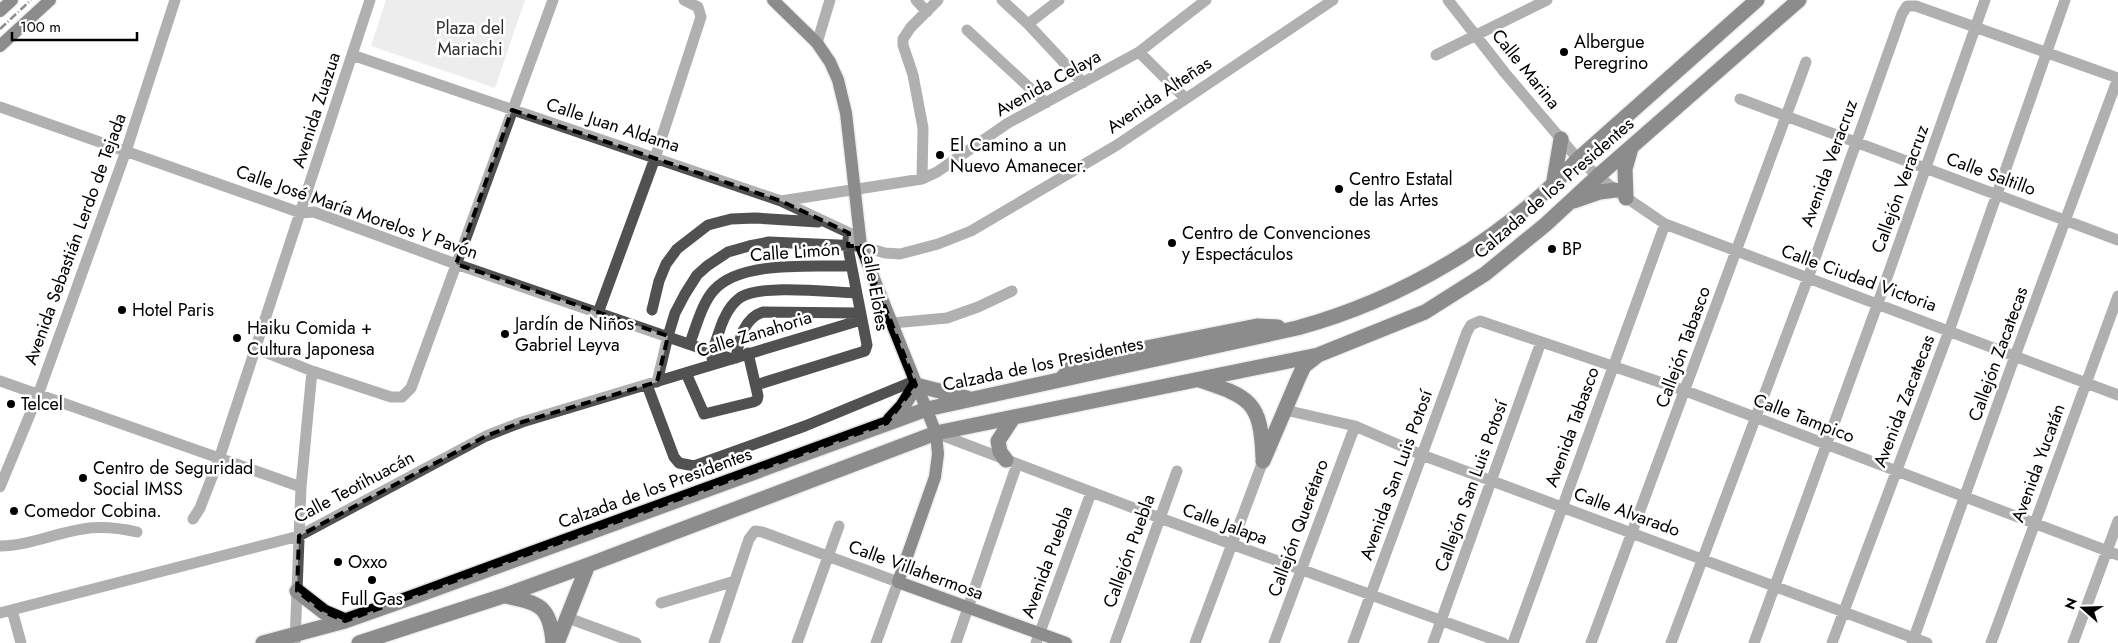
<svg xmlns="http://www.w3.org/2000/svg" width="2118" height="643" font-family="Jost,sans-serif">
<style>
.green{fill:#d8d8d8}
.lines{fill:none;stroke-linecap:round;stroke-linejoin:round}
.major-casing{stroke:#dbdbdb;stroke-width:15}
.highway-casing{stroke:#dbdbdb;stroke-width:18}
.minor{stroke:#515151;stroke-width:11}
.major{stroke:#000;stroke-width:12}
.highway{stroke:#000;stroke-width:15}
.rail{stroke:#000;stroke-width:2.5;stroke-dasharray:8 2.5 1 2.5;stroke-linecap:butt}
.marked{fill:none;stroke:#000;stroke-width:4;stroke-dasharray:10 6;stroke-linejoin:round}
.poi-dot{fill:#000;stroke:#fff;stroke-width:2}
.labels{text-anchor:middle;dominant-baseline:central;stroke-width:5;stroke-linejoin:round;paint-order:stroke}
.park-label{font-size:18px;fill:#2f2f2f;stroke:#fff}
.poi-label{font-size:18px;fill:#000;stroke:#fff;text-anchor:start}
.street-label{font-size:18px;fill:#000;stroke:#fff}
</style>
<rect width="100%" height="100%" fill="#fff"/>
<!-- green -->
<path class="green" d="M386 0H525L495 88 371 46Z"/>
<g class="lines">
<defs>
<path id="major" d="M773 0 817 43 830 62 838 80 846 113 861 246 936 433 938 454 935 477 898 582 1066 643
M0 11 12 0
M0 46 50 0"/>
<path id="highway" d="M1553 186 1561 139
M1626 198 1625 169 1631 148
M1574 201 1600 192 1615 190
M1060 380 1074 365 1085 360 1257 326 1278 327
M1199 380C1250 397 1261 401 1263 458
M890 420 903 406 916 385 967 398
M1006 460 1000 452 998 441 1013 418
M1263 461 1298 379 1304 366 1318 355
M297 591 324 612 345 621
M505 596C539 603 550 605 553 643
M263 643 345 621 416 596 927 409 1297 328C1403 299 1503 240 1578 159L1757 0
M359 643 503 596 588 565 936 433 1318 355 1425 312 1485 274 1545 225 1598 176 1799 0
M557 643 588 565"/>
</defs>
<!-- major casing -->
<use href="#major" class="major-casing"/>
<!-- highway casing -->
<use href="#highway" class="highway-casing"/>
<!-- minor -->
<path class="minor" d="M916 0 927 12
M1002 0 1028 24 1083 83
M1448 0 1505 73 1578 159 1615 190 1665 224 2118 395
M1028 24 1059 0
M967 30 1046 103
M817 43 830 0
M1139 52 1185 98
M352 55 781 201 860 238
M1436 55 1547 0
M1740 99 2118 240
M0 107 301 213 314 212 456 264 732 359
M922 179 923 128 913 75 903 45V39L911 27 938 0
M781 201 922 179 937 172 1008 123 1139 52 1206 0
M652 310 659 281 666 264 677 249 708 225 731 219 755 218 818 222
M598 313 655 158 701 17 698 7 684 0
M893 323 947 318 978 307 1012 291
M690 343C696 327 702 303 714 290 741 260 813 267 851 266
M257 349 312 371 391 397H402L411 388 553 0
M712 358C712 349 716 341 719 332 723 319 729 305 741 297 762 284 830 292 856 293
M736 358C739 339 744 318 763 312L859 313
M686 373 704 414 753 402 757 400 758 396 748 353
M0 381 301 487
M657 382 668 336 675 313 685 294 697 275 707 266 728 252 749 246 769 242 861 246 885 253 900 254 938 244 971 231 1117 145 1333 0
M647 385 674 457 679 463 694 466 805 426 914 381
M756 385 865 351 867 345 849 253 848 239
M1285 410 1355 426 1422 455 1927 643
M936 433 1160 518 1503 643
M0 487 38 395 126 151 175 0
M193 519 200 508 219 459 370 0
M0 546C28 546 55 533 83 529 101 526 119 528 137 532
M661 603 735 581
M12 610 21 643
M0 613 299 536 486 436 522 422 861 320
M568 618 636 643
M295 643 301 487 312 371
M714 643 749 539 755 531 762 532 898 582 876 643
M797 643 839 526
M956 643 1017 464
M1036 643 1091 493
M1115 643 1177 471
M1195 643 1263 461
M1274 643 1355 426
M1353 643 1467 332 1471 325 1480 321 1686 391 2118 555
M1433 643 1541 342
M1513 643 1665 224
M1591 643 1806 62
M1671 643 1808 278 1902 14 1907 6H1916L2118 78
M1754 643 1878 303 1985 0
M1832 643 1949 331 2065 0
M1912 643 2015 356 2118 78
M1991 643 2118 296
M2073 643 2118 521"/>
<!-- major -->
<use href="#major" class="major"/>
<!-- highway -->
<use href="#highway" class="highway"/>
<!-- rail -->
<path class="rail" d="M0 29 31 0"/>
</g>
<!-- marked area -->
<path d="M0 0H2118V643H0ZM512 110 781 201 849 233 848 246H861L916 385 887 423 345 621 324 612 297 591 299 536 486 436 522 422 657 382 668 336 456 264Z" fill="#fff" fill-opacity=".55" fill-rule="evenodd"/>
<path class="marked" d="M512 110 781 201 849 233 848 246H861L916 385 887 423 345 621 324 612 297 591 299 536 486 436 522 422 657 382 668 336 456 264Z"/>
<!-- markers -->
<g class="poi-dot">
<circle cx="1564" cy="52" r="5"/>
<circle cx="940" cy="155" r="5"/>
<circle cx="1339" cy="189" r="5"/>
<circle cx="1172" cy="243" r="5"/>
<circle cx="1552" cy="249" r="5"/>
<circle cx="122" cy="310" r="5"/>
<circle cx="505" cy="334" r="5"/>
<circle cx="237" cy="338" r="5"/>
<circle cx="11" cy="404" r="5"/>
<circle cx="83" cy="478" r="5"/>
<circle cx="14" cy="511" r="5"/>
<circle cx="338" cy="562" r="5"/>
<circle cx="372" cy="580" r="5"/>
</g>
<g class="labels">
<!-- park labels -->
<g class="park-label">
<text x="470" y="28">Plaza del<tspan x="470" dy="21">Mariachi</tspan></text>
</g>
<!-- poi labels -->
<g class="poi-label">
<text x="1574" y="42">Albergue<tspan x="1574" dy="21">Peregrino</tspan></text>
<text x="950" y="145">El Camino a un<tspan x="950" dy="21">Nuevo Amanecer.</tspan></text>
<text x="1349" y="179">Centro Estatal<tspan x="1349" dy="21">de las Artes</tspan></text>
<text x="1182" y="233">Centro de Convenciones<tspan x="1182" dy="21">y Espectáculos</tspan></text>
<text x="1562" y="249">BP</text>
<text x="132" y="310">Hotel Paris</text>
<text x="515" y="324">Jardín de Niños<tspan x="515" dy="21">Gabriel Leyva</tspan></text>
<text x="247" y="328">Haiku Comida +<tspan x="247" dy="21">Cultura Japonesa</tspan></text>
<text x="21" y="404">Telcel</text>
<text x="93" y="468">Centro de Seguridad<tspan x="93" dy="21">Social IMSS</tspan></text>
<text x="24" y="511">Comedor Cobina.</text>
<text x="348" y="562">Oxxo</text>
<text x="372" y="599" text-anchor="middle">Full Gas</text>
</g>
<!-- street labels -->
<g class="street-label">
<text transform="translate(1526 69) rotate(51)">Calle Marina</text>
<text transform="translate(1048 83) rotate(-29)">Avenida Celaya</text>
<text transform="translate(1159 95) rotate(-34)">Avenida Alteñas</text>
<text transform="translate(316 110) rotate(-72)">Avenida Zuazua</text>
<text transform="translate(613 125) rotate(18)">Calle Juan Aldama</text>
<text transform="translate(1829 163) rotate(-70)">Avenida Veracruz</text>
<text transform="translate(1991 174) rotate(20)">Calle Saltillo</text>
<text transform="translate(1554 188) rotate(-41)">Calzada de los Presidentes</text>
<text transform="translate(1900 189) rotate(-70)">Callejón Veracruz</text>
<text transform="translate(357 212) rotate(19)">Calle José María Morelos Y Pavón</text>
<text transform="translate(75 239) rotate(-70)">Avenida Sebastián Lerdo de Tejada</text>
<text transform="translate(795 252) rotate(-4)">Calle Limón</text>
<text transform="translate(1859 278) rotate(20)">Calle Ciudad Victoria</text>
<text transform="translate(875 287) rotate(80)">Calle Elotes</text>
<text transform="translate(754 334) rotate(-17)">Calle Zanahoria</text>
<text transform="translate(1683 347) rotate(-70)">Callejón Tabasco</text>
<text transform="translate(1998 354) rotate(-70)">Callejón Zacatecas</text>
<text transform="translate(1043 364) rotate(-12)">Calzada de los Presidentes</text>
<text transform="translate(1904 401) rotate(-69)">Avenida Zacatecas</text>
<text transform="translate(1804 418) rotate(21)">Calle Tampico</text>
<text transform="translate(1572 427) rotate(-70)">Avenida Tabasco</text>
<text transform="translate(2038 463) rotate(-70)">Avenida Yucatán</text>
<text transform="translate(1396 475) rotate(-70)">Avenida San Luis Potosí</text>
<text transform="translate(1471 486) rotate(-70)">Callejón San Luis Potosí</text>
<text transform="translate(354 487) rotate(-28)">Calle Teotihuacán</text>
<text transform="translate(655 488) rotate(-20)">Calzada de los Presidentes</text>
<text transform="translate(1627 512) rotate(20)">Calle Alvarado</text>
<text transform="translate(1225 524) rotate(20)">Calle Jalapa</text>
<text transform="translate(1298 528) rotate(-70)">Callejón Querétaro</text>
<text transform="translate(1129 551) rotate(-70)">Callejón Puebla</text>
<text transform="translate(1047 562) rotate(-70)">Avenida Puebla</text>
<text transform="translate(916 570) rotate(20)">Calle Villahermosa</text>
</g>
</g>
<!-- north arrow -->
<g transform="translate(2083 608) rotate(290)" stroke="#ffffff" stroke-width="4" paint-order="stroke">
<path d="M0-4L9 19L0 12L-9 19Z" fill="#000000"/>
<text y="-8" font-size="14" font-weight="bold" text-anchor="middle" fill="#000000">N</text>
</g>
<!-- scale -->
<path d="M12 32v8h125v-8" fill="none" stroke="#000000" stroke-width="2.5"/>
<text x="20" y="32" font-size="15" fill="#000000" stroke="#ffffff" stroke-width="4" paint-order="stroke">100 m</text>
</svg>
